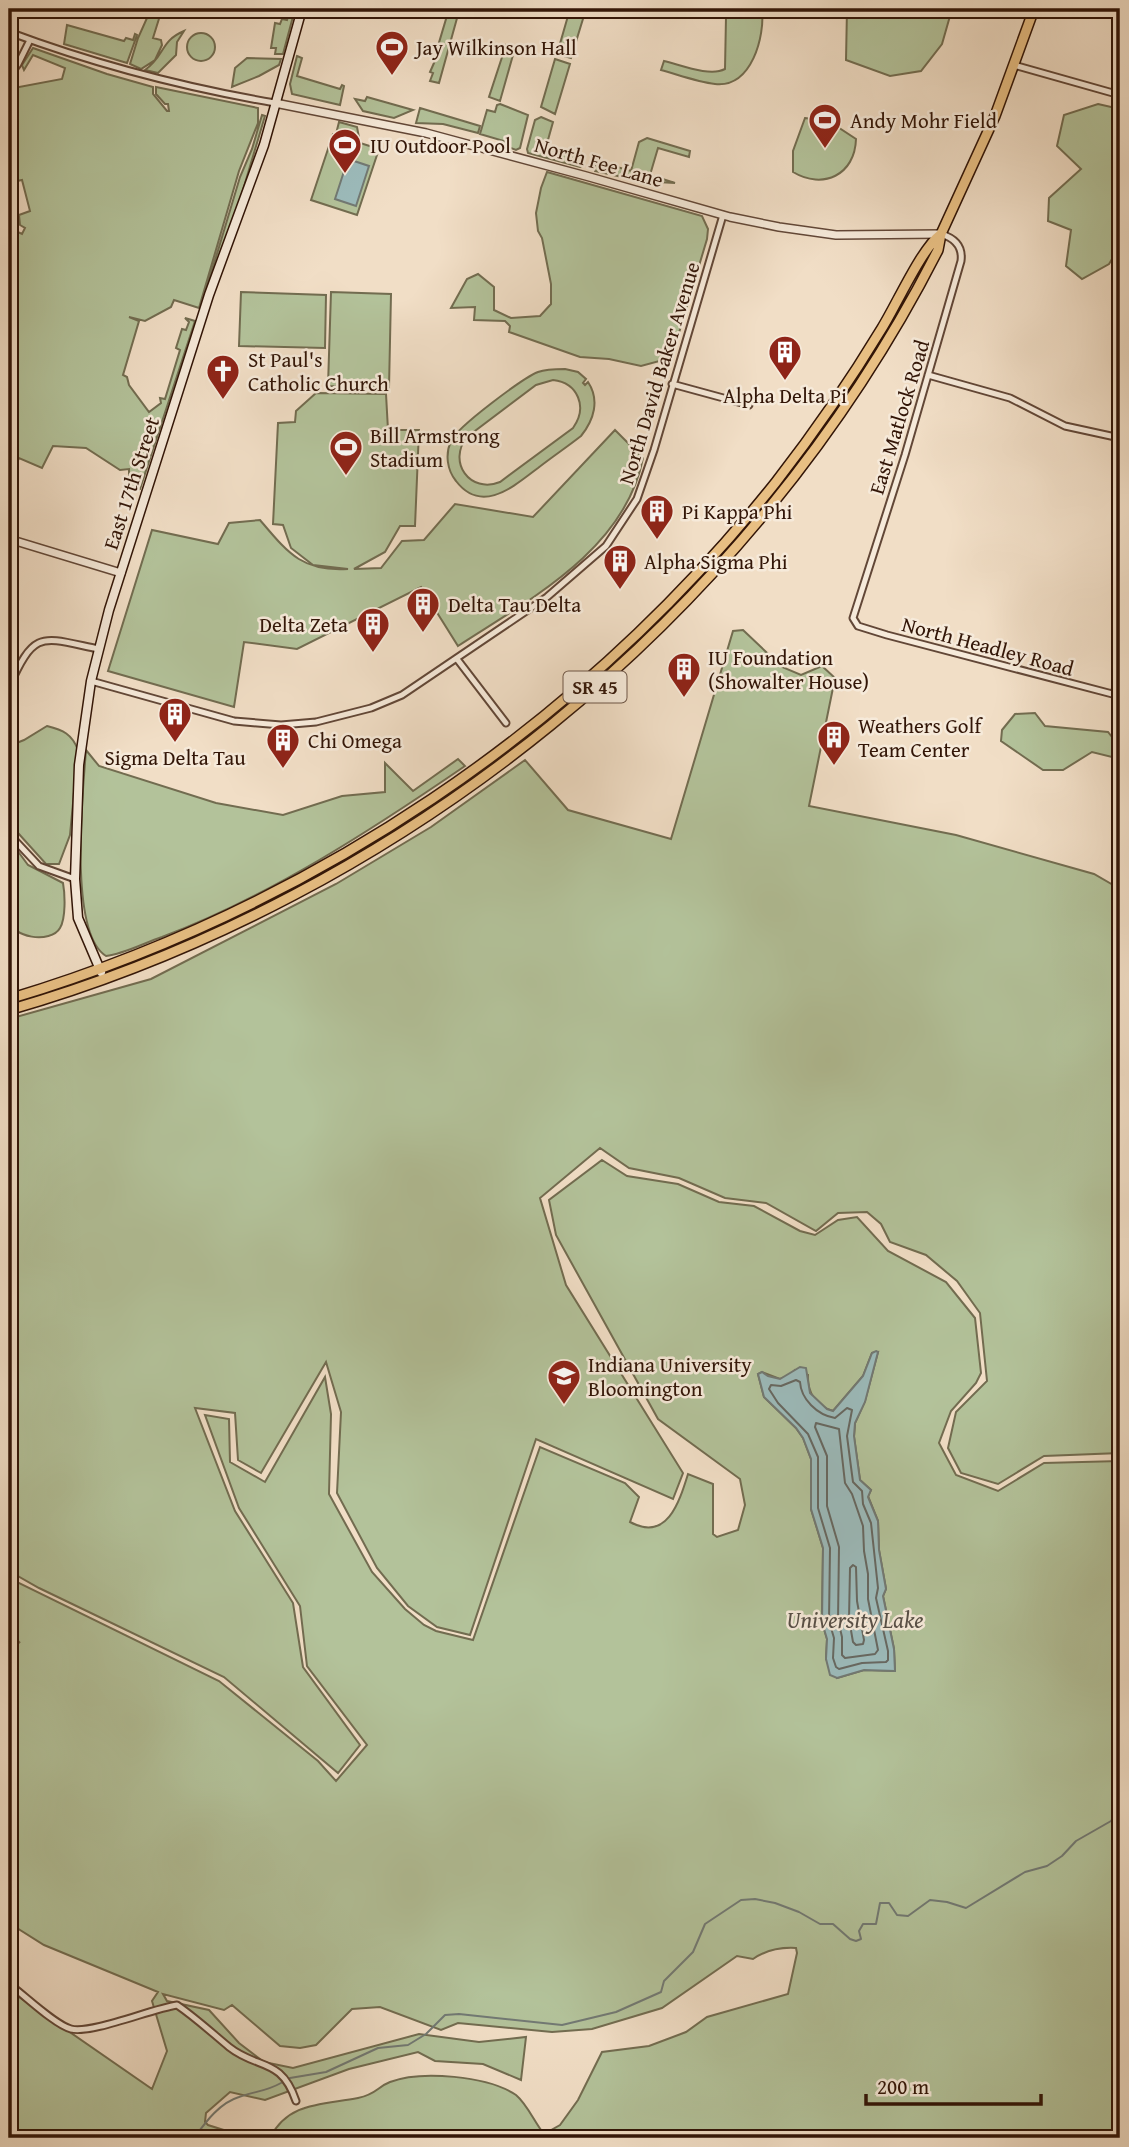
<svg xmlns="http://www.w3.org/2000/svg" width="1129" height="2147" font-family="'Gentium Book Plus',serif">
<style>
.green{fill:#b3c29a;stroke:#726c50;stroke-width:2;fill-rule:evenodd}
.water{fill:#9cbbbb;stroke:#727973;stroke-width:2}
.lines{fill:none;stroke-linecap:round;stroke-linejoin:round}
.shore{stroke:#676861;stroke-width:2}
.stream{stroke:#727973;stroke-width:2}
.minor-casing{stroke:#624737;stroke-width:9}
.tertiary-casing{stroke:#624737;stroke-width:10}
.secondary-casing{stroke:#321507;stroke-width:11}
.trunk-casing{stroke:#321507;stroke-width:12}
.minor{stroke:#f6eada;stroke-width:5}
.tertiary{stroke:#f6eada;stroke-width:7}
.secondary{stroke:#f6eada;stroke-width:8}
.trunk{stroke:#e8bf83;stroke-width:9}
.labels{text-anchor:middle;dominant-baseline:central;stroke-width:5;stroke-linejoin:round;paint-order:stroke}
.shield{fill:#f6eada;stroke:#6d5546;stroke-width:2}
.shield-label{font-size:19px;font-weight:bold;fill:#321507}
.poi-label{font-size:21px;fill:#321507;stroke:#f6eada;text-anchor:start}
.street-label{font-size:21px;fill:#321507;stroke:#f6eada}
.water-label{font-size:23px;font-style:italic;fill:#574f46;stroke:#f6eada}
</style>
<rect width="100%" height="100%" fill="#f1dec6"/>
<filter id="stains"><feTurbulence type="fractalNoise" baseFrequency=".00286" numOctaves="4"/><feColorMatrix values="0 0 0 0 .2 0 0 0 0 .09 0 0 0 0 .02 0 0 0 .5 -.17"/></filter>
<radialGradient id="worn" r=".72"><stop offset=".6" stop-color="#630" stop-opacity="0"/><stop offset="1" stop-color="#630" stop-opacity=".3"/></radialGradient>
<!-- green -->
<path class="green" d="M151 9H162L153 38 161 40 162 45 155 60 141 69 130 64 138 38Z
M290 9H295L283 54H275L276 48H271L275 23 280 24 282 19 287 20Z
M449 9 459 11 439 83 430 81 433 73 430 72 438 54V46Z
M570 9H586L571 58 557 54Z
M723 9H762C765 36 752 88 715 84 698 82 679 75 661 70L664 61C681 65 710 77 725 69L726 17Z
M847 9C862 9 866 17 879 16 888 16 892 9 900 9 917 7 935 9 952 9L942 44 921 71 890 76 846 60Z
M67 25 124 41 126 38 133 40 135 34 137 35 127 63 64 44Z
M184 31 177 42 176 55 158 73 145 70C165 56 160 41 184 31Z
M187 47a14 14 0 1 1 28 0a14 14 0 1 1-28 0Z
M506 45 515 48 500 101 489 97Z
M33 48 107 74 153 87V94L167 111H169L168 104H165L156 94V87L258 108V123L239 171 199 308 174 300 171 307 145 321 129 317 139 321 123 375 127 377 129 385 149 412 161 403 160 398 165 399 180 350 176 348 182 329 186 330 189 322 185 318 195 321 140 489 133 490 129 481V469L120 470 86 448 53 446 42 468 19 458 15 468 9 466V182L17 210 9 228 22 234 25 228 20 225 19 215 30 211 22 180 17 181 11 142H9V103L16 99 9 98V82L17 77 14 88 62 79 65 68 33 55 24 70 22 65Z
M297 56 302 58 297 76 340 89 342 85 344 86 340 105 292 94 290 84Z
M247 58 281 59 279 65 259 76 232 87 235 68Z
M555 59 570 64 555 114 541 107Z
M367 97 413 110 394 118 363 111 355 99 365 101Z
M500 104 528 115 520 148 516 150 508 147 504 141 480 134 487 110 495 112 497 105Z
M1098 104 1120 109V246L1109 264 1082 279 1066 266 1071 230 1048 221 1049 198 1081 169 1057 146 1064 115Z
M420 108 480 126 478 133 443 124 416 123Z
M262 115 265 116 240 200 199 314 240 177 252 149Z
M541 117 553 122 546 147 581 157 584 165 580 167 528 153 527 149 535 120Z
M805 118 830 122 856 139C855 175 823 190 793 172V151Z
M339 122 357 127 360 143 379 149 357 215 311 200 333 134H336Z
M647 138 690 151 689 157 658 148 650 175 675 183 640 181 595 171V165L600 162 631 171 639 142Z
M547 172 702 216 708 229 707 239 670 363 663 360 641 366 609 359 580 357 512 333 509 332 510 326 505 321 474 320 475 307 451 308 467 279 478 274 494 287V310L511 318 540 316 551 304V284L542 238 538 231 536 213 541 188Z
M241 292 326 295 325 348 239 346Z
M331 292 391 294 389 388 328 386Z
M565 369 578 372 586 379 583 383 585 385 588 382C600 400 594 420 581 436 567 447 552 457 538 468 514 486 482 515 456 481 447 470 445 454 451 441 457 427 523 378 538 372 546 369 556 369 565 369ZM553 380C578 383 588 407 573 428L500 482C470 494 447 462 467 437L536 385Z
M316 393 386 394 388 430H419L415 526H400L385 552 354 569 381 568 402 541 424 540 455 504 533 517 615 430 643 458C625 550 530 599 458 646L421 587 297 649 244 642 234 707 108 671 152 530 218 544 229 523 260 520C288 553 302 572 348 569L313 565 291 548 283 525 273 524 278 423 295 422 296 411Z
M743 630 782 667 801 675 822 666 835 678 809 806 956 835 1094 874 1120 889V1453L1044 1456 998 1484 961 1473 948 1448 956 1412 987 1381 980 1313 957 1281 926 1255 890 1242 881 1224 867 1212 838 1213 816 1231 766 1203 725 1198 679 1178 629 1168 600 1148 540 1198 566 1285 683 1473 673 1499 536 1439 470 1635 437 1627 408 1606 377 1568 337 1493 341 1412 326 1362 261 1473 238 1460 235 1413 195 1408 235 1511 293 1603 303 1667 360 1745 338 1773 224 1677 39 1588 9 1571V1019L151 979 336 884 431 827 525 760 568 810 671 839 733 631Z
M1035 713 1045 726 1108 732 1120 747V759L1092 752 1063 770H1043L1001 741 1002 730 1015 714Z
M47 726C63 730 72 734 78 750L70 835 59 864H46L9 823V746L24 740Z
M86 750 99 766 216 803 283 815 342 796 385 792V763L413 791 458 759 465 766C370 831 270 896 162 937 144 943 124 954 106 956 68 933 83 790 86 750Z
M14 846 28 865 63 883C65 894 66 918 60 928 51 944 10 938 10 919 10 911 17 906 18 898 9 882 2 864 14 846Z
M602 1160 627 1176 678 1184 719 1202 754 1206 800 1231 815 1235 838 1220 857 1217 888 1251 946 1282 975 1318 981 1373 976 1383 951 1411 939 1443 956 1475 998 1491 1044 1463 1120 1461V2138H270C288 2102 322 2105 358 2098 377 2094 377 2087 390 2082 421 2070 488 2076 516 2095 527 2104 535 2123 544 2134L560 2125 578 2100 602 2052 649 2046 686 2032 707 2017 788 1994 797 1953 796 1948C779 1947 766 1950 753 1959L737 1956 662 2008 592 2029 552 2032 458 2023 441 2030 380 2007 352 2009 316 2045 300 2048 280 2046 232 2005 224 2010 163 1994 167 2001 209 2010 239 2043 264 2062 293 2068 419 2034 479 2042 526 2037 521 2080 483 2064 435 2061 418 2052 349 2069 265 2100 230 2092 206 2113 205 2122 208 2125 249 2138C243 2138 237 2139 231 2138 219 2135 211 2127 199 2138H9V1990L152 2089 167 2051 152 2001 158 1992 44 1945 9 1923V1636L20 1643 9 1631V1578L219 1681 318 1761 336 1781 367 1745 307 1666 300 1606 239 1508 205 1415 229 1419 230 1462 265 1482 325 1377 331 1414 329 1494 372 1572 405 1609 424 1625 436 1631 473 1640 540 1447 625 1483 639 1497 630 1522C667 1542 679 1503 688 1474L713 1484V1534L717 1537 738 1530 745 1505 740 1479 658 1419 556 1235 549 1200ZM878 1352 865 1401 855 1423 854 1437 860 1480 871 1490 868 1496 878 1521 879 1550 886 1589 883 1596 894 1649 895 1671 864 1670 837 1678 826 1659 827 1639 822 1622 823 1548 811 1509V1459L803 1438 796 1428 764 1397 758 1374 762 1372 780 1379 790 1375 795 1370 808 1375C807 1392 816 1406 833 1411L863 1376 872 1353Z"/>
<!-- water -->
<path class="water" d="M348 159 369 166 356 206 335 199Z
M876 1351 878 1352 865 1402 855 1423 854 1436 860 1480 871 1490 868 1497 878 1521 879 1550 886 1589 883 1596 894 1649 895 1671 864 1670 837 1678 830 1675 826 1659 827 1639 822 1622 823 1548 811 1509V1459L803 1438 796 1428 764 1397 758 1374 762 1372 768 1376 780 1379 800 1367 806 1368 810 1393 827 1409 833 1411 863 1376 872 1353Z"/>
<g class="lines">
<!-- shore -->
<path class="shore" d="M796 1380 800 1382C801 1399 817 1415 835 1418L847 1408 852 1410 847 1436 851 1467 853 1482 862 1491 863 1504 871 1523 878 1588 876 1598 888 1651V1660L886 1662 862 1663 839 1669 836 1667 833 1658 834 1638 829 1621 830 1548 818 1508V1457L808 1434 778 1403 769 1389 771 1385 781 1386Z
M816 1423 839 1429 845 1483 852 1494 863 1526 864 1551 868 1574V1599L878 1650 875 1654 845 1658 842 1655V1637L838 1620 839 1547 827 1506V1456L815 1427Z
M853 1565 856 1567 857 1601 864 1640 863 1644 856 1645 853 1642 849 1619 850 1568Z"/>
<!-- stream -->
<path class="stream" d="M290 2078 326 2072 378 2048 408 2045 426 2034 445 2015 459 2014 562 2025 616 2012 661 1992 664 1981 693 1952 705 1924 741 1900 755 1899 775 1903 799 1912 820 1924H833L850 1939 856 1941 861 1939 859 1931 863 1924H876L880 1903H889L897 1915 908 1916 930 1900 947 1902 966 1908 1025 1872 1047 1866 1062 1856 1076 1841 1111 1821 1120 1808
M194 2138C205 2123 219 2103 239 2097 255 2091 265 2092 281 2083"/>
<defs>
<path id="minor" d="M9 32C97 65 182 87 275 103
M1014 65 1120 95
M9 76 18 64 30 40
M941 234C954 238 963 246 961 261L905 455 853 618 858 626 887 635 1120 696
M928 375 1010 398 1065 426 1120 438
M672 384 749 405
M457 659 506 723
M91 681 234 721 281 725 316 722 371 708 402 695 547 597 606 546 637 499 654 450 723 215
M9 687C35 629 41 637 98 649
M1114 694 1120 672
M9 834 39 866 75 879
M9 1984C23 1994 55 2025 71 2029 92 2034 151 2009 177 2005 196 2018 212 2033 229 2047 258 2070 281 2057 296 2101"/>
<path id="tertiary" d="M275 103 426 133 586 176 730 217 779 227 836 235 941 234
M9 539 121 573"/>
<path id="secondary" d="M101 972 78 918 75 879 79 765 91 681 109 610 209 295 264 145 302 9"/>
<path id="trunk" d="M9 999C311 908 579 729 776 482 814 433 850 381 882 328 897 304 921 249 941 234
M9 1010C402 897 752 616 938 250L941 234 995 116 1034 9"/>
</defs>
<!-- minor casing -->
<use href="#minor" class="minor-casing"/>
<!-- tertiary casing -->
<use href="#tertiary" class="tertiary-casing"/>
<!-- secondary casing -->
<use href="#secondary" class="secondary-casing"/>
<!-- trunk casing -->
<use href="#trunk" class="trunk-casing"/>
<!-- minor -->
<use href="#minor" class="minor"/>
<!-- tertiary -->
<use href="#tertiary" class="tertiary"/>
<!-- secondary -->
<use href="#secondary" class="secondary"/>
<!-- trunk -->
<use href="#trunk" class="trunk"/>
</g>
<!-- icons -->
<defs>
<symbol id="stadium-pin" viewBox="-11 -11 22 30"><path d="M0 17L-7.5 6A9.5 9.5 0 1 1 7.5 6Z" fill="#8f2418" stroke="#f6eada"/><path d="M0-5a6.5 5 0 1 0 0 10a6.5 5 0 1 0 0-10ZM-3.5-1.8h7v3.6h-7Z" fill="#fff"/></symbol>
<symbol id="building-pin" viewBox="-11 -11 22 30"><path d="M0 17L-7.5 6A9.5 9.5 0 1 1 7.5 6Z" fill="#8f2418" stroke="#f6eada"/><path d="M-4-6H4V6H1V3H-1V6H-4ZM-2.5-4.3h1.7v1.8h-1.7ZM.8-4.3h1.7v1.8H.8ZM-2.5-1h1.7V.8h-1.7ZM.8-1h1.7V.8H.8Z" fill="#fff"/></symbol>
<symbol id="church-pin" viewBox="-11 -11 22 30"><path d="M0 17L-7.5 6A9.5 9.5 0 1 1 7.5 6Z" fill="#8f2418" stroke="#f6eada"/><path d="M-1.2-6h2.4v3.5h3.3v2.4h-3.3V6h-2.4V-.1h-3.3v-2.4h3.3Z" fill="#fff"/></symbol>
<symbol id="university-pin" viewBox="-11 -11 22 30"><path d="M0 17L-7.5 6A9.5 9.5 0 1 1 7.5 6Z" fill="#8f2418" stroke="#f6eada"/><path d="M0-5L7-2L0 1L-7-2ZM-4 1L0 2.5L4 1V4Q0 6-4 4Z" fill="#fff"/></symbol>
</defs>
<g fill-rule="evenodd">
<use href="#stadium-pin" x="373" y="28" width="38" height="52"/>
<use href="#stadium-pin" x="806" y="101" width="38" height="52"/>
<use href="#stadium-pin" x="326" y="126" width="38" height="52"/>
<use href="#building-pin" x="766" y="333" width="38" height="52"/>
<use href="#church-pin" x="204" y="352" width="38" height="52"/>
<use href="#stadium-pin" x="327" y="428" width="38" height="52"/>
<use href="#building-pin" x="638" y="492" width="38" height="52"/>
<use href="#building-pin" x="601" y="542" width="38" height="52"/>
<use href="#building-pin" x="404" y="585" width="38" height="52"/>
<use href="#building-pin" x="354" y="605" width="38" height="52"/>
<use href="#building-pin" x="665" y="650" width="38" height="52"/>
<use href="#building-pin" x="156" y="695" width="38" height="52"/>
<use href="#building-pin" x="815" y="718" width="38" height="52"/>
<use href="#building-pin" x="264" y="721" width="38" height="52"/>
<use href="#university-pin" x="545" y="1357" width="38" height="52"/>
</g>
<g class="labels">
<!-- shield labels -->
<rect class="shield" x="563.5" y="671.5" width="63" height="31" rx="5"/>
<g class="shield-label">
<text x="595" y="687">SR 45</text>
</g>
<!-- poi labels -->
<g class="poi-label">
<text x="416" y="47">Jay Wilkinson Hall</text>
<text x="850" y="120">Andy Mohr Field</text>
<text x="370" y="145">IU Outdoor Pool</text>
<text x="248" y="359">St Paul's<tspan x="248" dy="24">Catholic Church</tspan></text>
<text x="785" y="395" text-anchor="middle">Alpha Delta Pi</text>
<text x="370" y="435">Bill Armstrong<tspan x="370" dy="24">Stadium</tspan></text>
<text x="682" y="511">Pi Kappa Phi</text>
<text x="644" y="561">Alpha Sigma Phi</text>
<text x="448" y="604">Delta Tau Delta</text>
<text x="348" y="624" text-anchor="end">Delta Zeta</text>
<text x="708" y="657">IU Foundation<tspan x="708" dy="24">(Showalter House)</tspan></text>
<text x="858" y="725">Weathers Golf<tspan x="858" dy="24">Team Center</tspan></text>
<text x="308" y="740">Chi Omega</text>
<text x="175" y="757" text-anchor="middle">Sigma Delta Tau</text>
<text x="588" y="1364">Indiana University<tspan x="588" dy="24">Bloomington</tspan></text>
</g>
<!-- street labels -->
<g class="street-label">
<text transform="translate(599 162) rotate(16)">North Fee Lane</text>
<text transform="translate(659 373) rotate(-73)">North David Baker Avenue</text>
<text transform="translate(899 417) rotate(-73)">East Matlock Road</text>
<text transform="translate(131 483) rotate(-72)">East 17th Street</text>
<text transform="translate(988 646) rotate(15)">North Headley Road</text>
</g>
<!-- water labels -->
<g class="water-label">
<text x="855" y="1619">University Lake</text>
</g>
</g>
<!-- margin -->
<rect width="1129" height="2147" fill="none" stroke="#f1dec6" stroke-width="35"/>
<rect x="10" y="10" width="1108" height="2126" fill="none" stroke="#321507" stroke-width="3.5"/>
<rect x="18" y="18" width="1094" height="2112" fill="none" stroke="#321507" stroke-width="2"/>
<!-- scale -->
<path d="M866 2094v10h175v-10" fill="none" stroke="#321507" stroke-width="3.5"/>
<text x="877" y="2094" font-size="21" fill="#321507" stroke="#f6eada" stroke-width="5" paint-order="stroke">200 m</text>
<rect width="100%" height="100%" filter="url(#stains)"/>
<rect width="100%" height="100%" fill="url(#worn)"/>
</svg>
